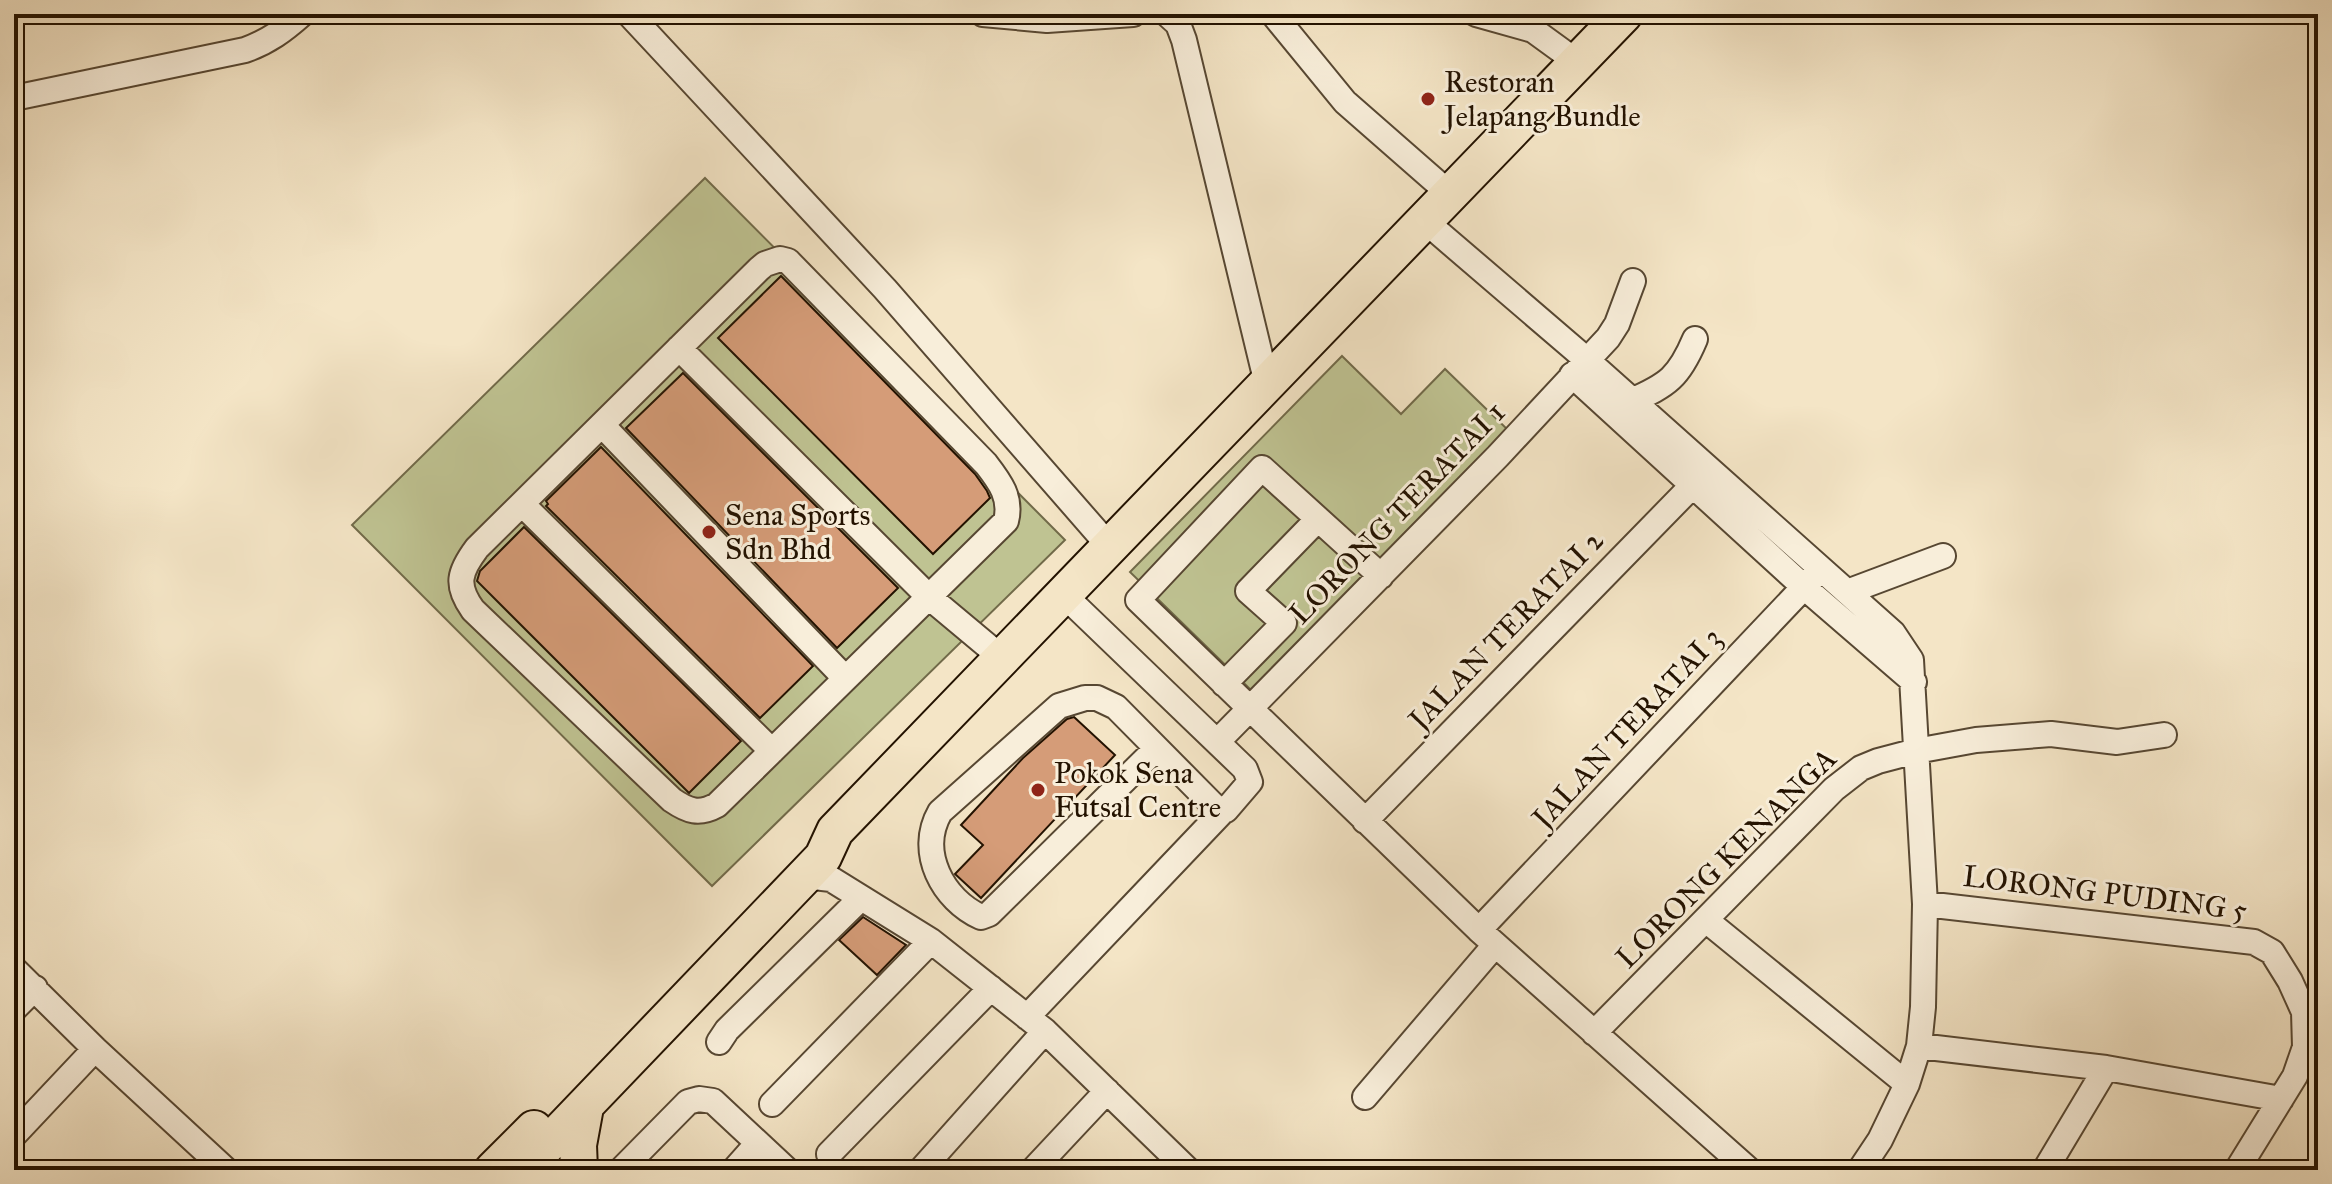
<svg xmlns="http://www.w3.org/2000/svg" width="2332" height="1184" font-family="'IM FELL Great Primer',serif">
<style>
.green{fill:#bfc392;stroke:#716a49;stroke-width:2}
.building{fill:#d59c78;stroke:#231200;stroke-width:2}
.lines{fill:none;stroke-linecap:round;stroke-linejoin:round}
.minor-casing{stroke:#574732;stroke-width:28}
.highway-casing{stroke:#231200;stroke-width:40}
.minor{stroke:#f8eeda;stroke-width:24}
.highway{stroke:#f4e5c6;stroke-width:36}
.poi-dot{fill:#8f2418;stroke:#f8eeda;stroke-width:3}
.labels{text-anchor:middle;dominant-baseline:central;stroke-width:6;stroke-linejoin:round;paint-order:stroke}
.poi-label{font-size:30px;fill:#231200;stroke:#f8eeda;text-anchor:start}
.street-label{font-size:30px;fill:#231200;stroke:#f8eeda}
</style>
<rect width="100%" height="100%" fill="#f4e5c6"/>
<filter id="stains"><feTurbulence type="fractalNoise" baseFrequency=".0025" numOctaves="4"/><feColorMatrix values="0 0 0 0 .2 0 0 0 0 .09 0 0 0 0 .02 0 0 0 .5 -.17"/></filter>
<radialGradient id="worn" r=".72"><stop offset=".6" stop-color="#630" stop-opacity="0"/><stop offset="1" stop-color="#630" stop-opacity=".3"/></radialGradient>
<!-- green -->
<path class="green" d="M705 178 1065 540 712 886 352 525Z
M1342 356 1401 414 1445 369 1509 431 1252 691 1130 572Z"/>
<!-- building -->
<path class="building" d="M781 276 975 474 987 491 990 498 933 554 718 338Z
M683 373 898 588 837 648 626 428Z
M601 447 813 666 760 718 546 506 548 504 546 501Z
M524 527 741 741 689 793 477 581 480 571Z
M1074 717 1115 755 981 898 955 874 983 845 961 825 1023 758 1067 719Z
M863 917 906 945 877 975 839 940Z"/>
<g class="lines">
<defs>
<path id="minor" d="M629 14 885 289 1110 547
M983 14 1047 20 1133 14
M1167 14 1178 24 1184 40 1267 384
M1273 14 1345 102 1450 194
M1476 14 1533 30 1577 62
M14 98 245 50C268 42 284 30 302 14
M1425 221 1587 360 1893 633 1911 660 1925 904 1923 1007 1919 1046 1907 1084 1880 1140 1860 1170
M780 259 788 261 986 464C1000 482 1012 498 1006 521L717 805C699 815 688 811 672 800L473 610C455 585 459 572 477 548L759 269 765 264Z
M679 348 929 597 1002 658
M1572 375 1804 587 1914 682
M1631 401C1668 385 1679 377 1695 339
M602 425 845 678
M522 504 772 751
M1381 576 1262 468 1138 600 1479 930 1749 1170
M1847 592 1943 556
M1064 595 1245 769 1250 782 1226 810H1218L1116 707 1097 698H1085L1059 706 940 812C917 852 943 900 981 917L989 914 1156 749
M1224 684 1284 623 1248 591 1318 519
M1217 742 1498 456 1608 338 1617 324 1633 281
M1365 821 1694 484
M805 876 831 879 931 941 1045 1031 1188 1170
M1925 904 2254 942 2272 952 2290 981 2304 1012 2305 1047 2295 1076 2237 1170
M1707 921 1907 1084
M1479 930 1821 569
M14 969 95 1049 226 1170
M14 1009 35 988
M1027 1017 1223 811
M1594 1033 1834 789 1861 768 1878 761 1916 751 1976 740 2051 734 2117 742 2164 735
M719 1042 727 1030 860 899
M1919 1046 2106 1068 2281 1099
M1365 1097 1495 945
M772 1104 931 941
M14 1135 95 1049
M829 1154 991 988
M621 1170 688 1102 699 1099 713 1101 787 1170
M734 1170 758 1143
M921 1170 1045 1031
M1033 1170 1107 1091
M2045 1170 2106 1068"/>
<path id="highway" d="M493 1170 534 1129
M523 1170 823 857 835 831 1624 14
M579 1170 578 1145 585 1107"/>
</defs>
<!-- minor casing -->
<use href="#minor" class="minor-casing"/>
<!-- highway casing -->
<use href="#highway" class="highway-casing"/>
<!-- minor -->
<use href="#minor" class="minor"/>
<!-- highway -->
<use href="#highway" class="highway"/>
</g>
<!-- markers -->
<g class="poi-dot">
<circle cx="1428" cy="99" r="8"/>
<circle cx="709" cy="532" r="8"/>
<circle cx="1038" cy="790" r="8"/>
</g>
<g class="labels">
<!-- poi labels -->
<g class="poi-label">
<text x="1444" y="82">Restoran<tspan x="1444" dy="34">Jelapang Bundle</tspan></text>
<text x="725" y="515">Sena Sports<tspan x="725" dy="34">Sdn Bhd</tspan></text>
<text x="1054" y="773">Pokok Sena<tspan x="1054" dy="34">Futsal Centre</tspan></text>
</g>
<!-- street labels -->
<g class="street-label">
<text transform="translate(1397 513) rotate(-46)">LORONG TERATAI 1</text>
<text transform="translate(1506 630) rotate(-46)">JALAN TERATAI 2</text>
<text transform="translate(1627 728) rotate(-47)">JALAN TERATAI 3</text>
<text transform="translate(1726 858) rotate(-45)">LORONG KENANGA</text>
<text transform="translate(2105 893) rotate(7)">LORONG PUDING 5</text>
</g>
</g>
<!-- margin -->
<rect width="2332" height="1184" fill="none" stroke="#f4e5c6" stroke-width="48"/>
<rect x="16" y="16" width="2300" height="1152" fill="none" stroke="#231200" stroke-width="4"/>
<rect x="24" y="24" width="2284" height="1136" fill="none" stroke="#231200" stroke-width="2"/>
<rect width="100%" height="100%" filter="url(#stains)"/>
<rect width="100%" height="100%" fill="url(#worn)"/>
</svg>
